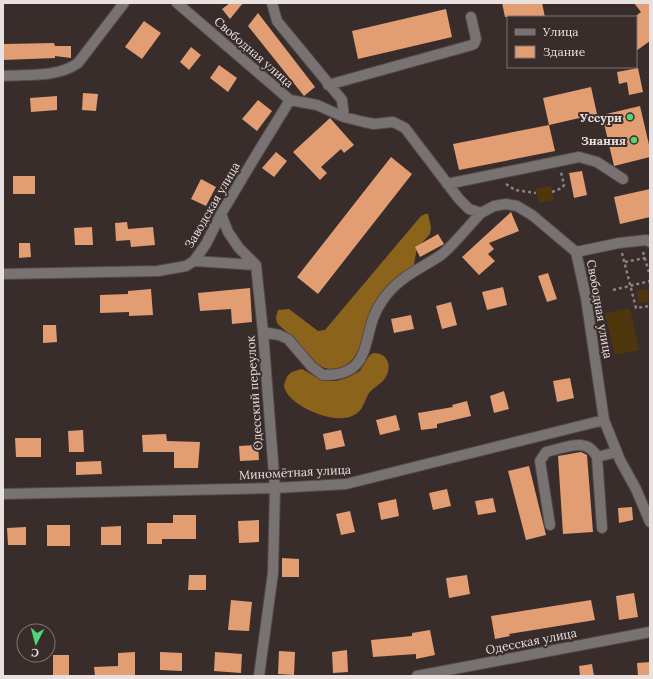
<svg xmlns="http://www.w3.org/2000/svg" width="653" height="679" font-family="Lora,serif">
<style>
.green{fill:#4f370d}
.forest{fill:#8c631a}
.building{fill:#e29d73}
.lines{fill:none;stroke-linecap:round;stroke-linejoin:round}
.minor-casing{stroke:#554a48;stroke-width:12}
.path{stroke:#8c8281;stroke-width:2.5;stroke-dasharray:3 3;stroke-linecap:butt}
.minor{stroke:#787273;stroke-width:10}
.poi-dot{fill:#50d674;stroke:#392d2b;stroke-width:1.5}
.labels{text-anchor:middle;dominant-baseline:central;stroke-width:4;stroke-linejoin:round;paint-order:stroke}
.street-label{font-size:12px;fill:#e9e1e0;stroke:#392d2b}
.poi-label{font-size:12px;font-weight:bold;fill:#e9e1e0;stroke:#392d2b;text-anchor:end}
</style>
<rect width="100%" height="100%" fill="#392d2b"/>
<!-- green -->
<path class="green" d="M551 186 554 200 539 203 536 189Z
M648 289 650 301 639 303 637 291Z
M630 308 639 350 615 355 605 313Z"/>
<!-- forest -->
<path class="forest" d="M425 214H428L431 227 430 234 417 248 413 269 387 295 354 358C328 385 310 358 293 338 288 332 282 329 277 323L276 317 278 310 289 309 318 331 325 330 421 216Z
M373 353C390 353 393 369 383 381 379 385 373 388 369 393 364 401 363 411 354 415 337 425 302 410 290 397 287 394 285 390 284 386 287 374 289 372 302 369L323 381H336L347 378 360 371 369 356Z"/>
<!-- building -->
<path class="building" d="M230 3H243L230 19 222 9Z
M502 3H542L545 17H505Z
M634 3H650V41L636 51V16L641 12Z
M446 9 452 37 358 59 352 31Z
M258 13 315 87 304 96 248 26Z
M144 21 161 33 142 59 125 47Z
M54 43 55 46H71V58L55 56V58L3 60V44Z
M191 47 201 55 189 70 180 62Z
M219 65 237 78 228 92 210 78Z
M638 68 643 92 629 95 627 82 619 84 617 72Z
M591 87 597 114 549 125 543 98Z
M83 93 98 94 96 111 82 110Z
M57 96V110L31 112 30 98Z
M258 100 272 111 257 131 242 119Z
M640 106 650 149V157L614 166 602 115Z
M330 118 354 145 344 153 341 149 321 167 327 173 320 180 293 152Z
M549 125 555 151 459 170 453 144Z
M276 152 287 161 274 177 262 168Z
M391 157 412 174 318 294 297 277Z
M582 171 587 195 574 198 569 173Z
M13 176H35V194H13Z
M201 179 216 187 206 206 191 199Z
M650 189V217L620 224 614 197Z
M511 212 519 231 489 243 494 249 488 254 495 261 479 275 462 257Z
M127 222 128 229 153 227 155 245 131 247 130 240 116 241 115 223Z
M92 227 93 245H75L74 228Z
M438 234 444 244 420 257 415 247Z
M19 243H30L31 257 19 258Z
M548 273 557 299 547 302 538 276Z
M503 287 507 305 487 310 482 292Z
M250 288 252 322 232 324 231 309 200 311 198 293Z
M151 289 153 315 129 316V312L100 313V295L128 294V291Z
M451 302 457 325 442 329 436 306Z
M411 315 414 329 394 333 391 319Z
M43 325H56L57 342 43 343Z
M570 378 574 398 557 402 553 381Z
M504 391 509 409 494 413 490 396Z
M467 401 471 416 437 424V428L421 430 418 413 453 407 452 405Z
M396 415 400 430 380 435 376 420Z
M83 430 84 452H69L68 431Z
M341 430 345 446 326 450 323 434Z
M166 434 167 441 200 442 198 468H174V452H143L142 435Z
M15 438H41V457H16Z
M258 445 259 460 240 461 239 446Z
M581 452 587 455 593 532 563 534 558 456Z
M101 461 102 474 76 475V462Z
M529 466 546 535 526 540 508 471Z
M447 489 451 506 433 510 429 493Z
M493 498 496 512 478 515 475 501Z
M396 499 399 516 381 520 378 503Z
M632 507 633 520 619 523 618 508Z
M350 511 355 532 341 535 336 514Z
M173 515H196V539H162V544H147V523H173Z
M259 520V542L239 543 238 521Z
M47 525H70V546H47Z
M121 526V545H101V527Z
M26 527V545H8L7 528Z
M282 558 299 559V577H282Z
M189 575H206V590H188Z
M467 575 470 594 449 598 446 578Z
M634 593 638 617 619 620 616 596Z
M231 600 252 602 249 631 228 630Z
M591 600 595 620 509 634 510 636 495 639 491 616Z
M430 630 435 655 416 659V654L373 657 371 640 412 636V633Z
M347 650 348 672 333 673 332 652Z
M279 651 295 652 294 675 278 674Z
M135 652V676H95L94 667 118 666V653Z
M160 652 182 653V671L160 670Z
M215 652 242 654 241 673 214 671Z
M53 655H69V676H53Z
M650 662V676H638L637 663Z
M592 664 594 676H580L579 666Z"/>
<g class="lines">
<defs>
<path id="minor" d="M177 3 290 100 317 105 344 117 364 122 374 124 393 122 405 128 459 199 469 209 481 213 494 206 506 204 517 206 532 215 576 252 586 298 604 420 620 460 636 489 650 522
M272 3 277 21 342 100 344 117
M3 76C27 74 57 78 78 63L124 3
M328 85 472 45 474 44 476 39 471 17
M447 184 579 157 597 162 623 179
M221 214 228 232 239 248 256 265 263 332 275 488 273 573 259 676
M576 252 619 243 646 240 650 242
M194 261 256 265
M3 274 158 271 186 266 194 261 206 244 221 214 255 157 290 100
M263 332 279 335 288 339 312 367 323 375C377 376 359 333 382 301 398 277 419 270 441 255 453 246 470 224 481 213
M3 494 275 488 346 484 604 420
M550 525 540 461 546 452C565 448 587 436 597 457
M602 528 597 457 617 452
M417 676 650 632"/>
</defs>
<!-- minor casing -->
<use href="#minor" class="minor-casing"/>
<!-- path -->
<path class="path" d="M506 184 515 190 536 193
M552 192 562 188 564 185 561 172
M643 252 650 276
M622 253 636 308 650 306
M625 262 645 258
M613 290 650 281"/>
<!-- minor -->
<use href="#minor" class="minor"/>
</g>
<!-- markers -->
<g class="poi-dot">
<circle cx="630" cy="117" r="4"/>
<circle cx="634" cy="140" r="4"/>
</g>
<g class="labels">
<!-- street labels -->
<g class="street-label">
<text transform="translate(254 52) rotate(41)">Свободная улица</text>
<text transform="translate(212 205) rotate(-60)">Заводская улица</text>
<text transform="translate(600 309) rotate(80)">Свободная улица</text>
<text transform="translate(254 393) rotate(-94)">Одесский переулок</text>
<text transform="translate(295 472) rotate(-3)">Миномётная улица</text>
<text transform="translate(531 641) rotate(-11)">Одесская улица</text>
</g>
<!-- poi labels -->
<g class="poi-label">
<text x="622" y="117">Уссури</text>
<text x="626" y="140">Знания</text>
</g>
</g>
<!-- border -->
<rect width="653" height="679" fill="none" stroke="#e9e1e0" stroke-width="8"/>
<!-- legend -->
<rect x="507" y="16" width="130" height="52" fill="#392d2b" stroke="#7f7573"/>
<rect x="515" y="29" width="20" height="6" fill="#787273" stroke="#7f7573"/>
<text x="543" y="36" font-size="12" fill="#e9e1e0">Улица</text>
<rect x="515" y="46" width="20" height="12" fill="#e29d73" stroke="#7f7573"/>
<text x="543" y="56" font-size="12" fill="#e9e1e0">Здание</text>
<!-- north arrow -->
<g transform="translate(36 643) rotate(186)"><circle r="19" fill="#392d2b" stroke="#7f7573"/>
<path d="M0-3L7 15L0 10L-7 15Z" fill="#50d674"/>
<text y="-6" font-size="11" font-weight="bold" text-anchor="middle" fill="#e9e1e0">С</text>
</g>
</svg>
